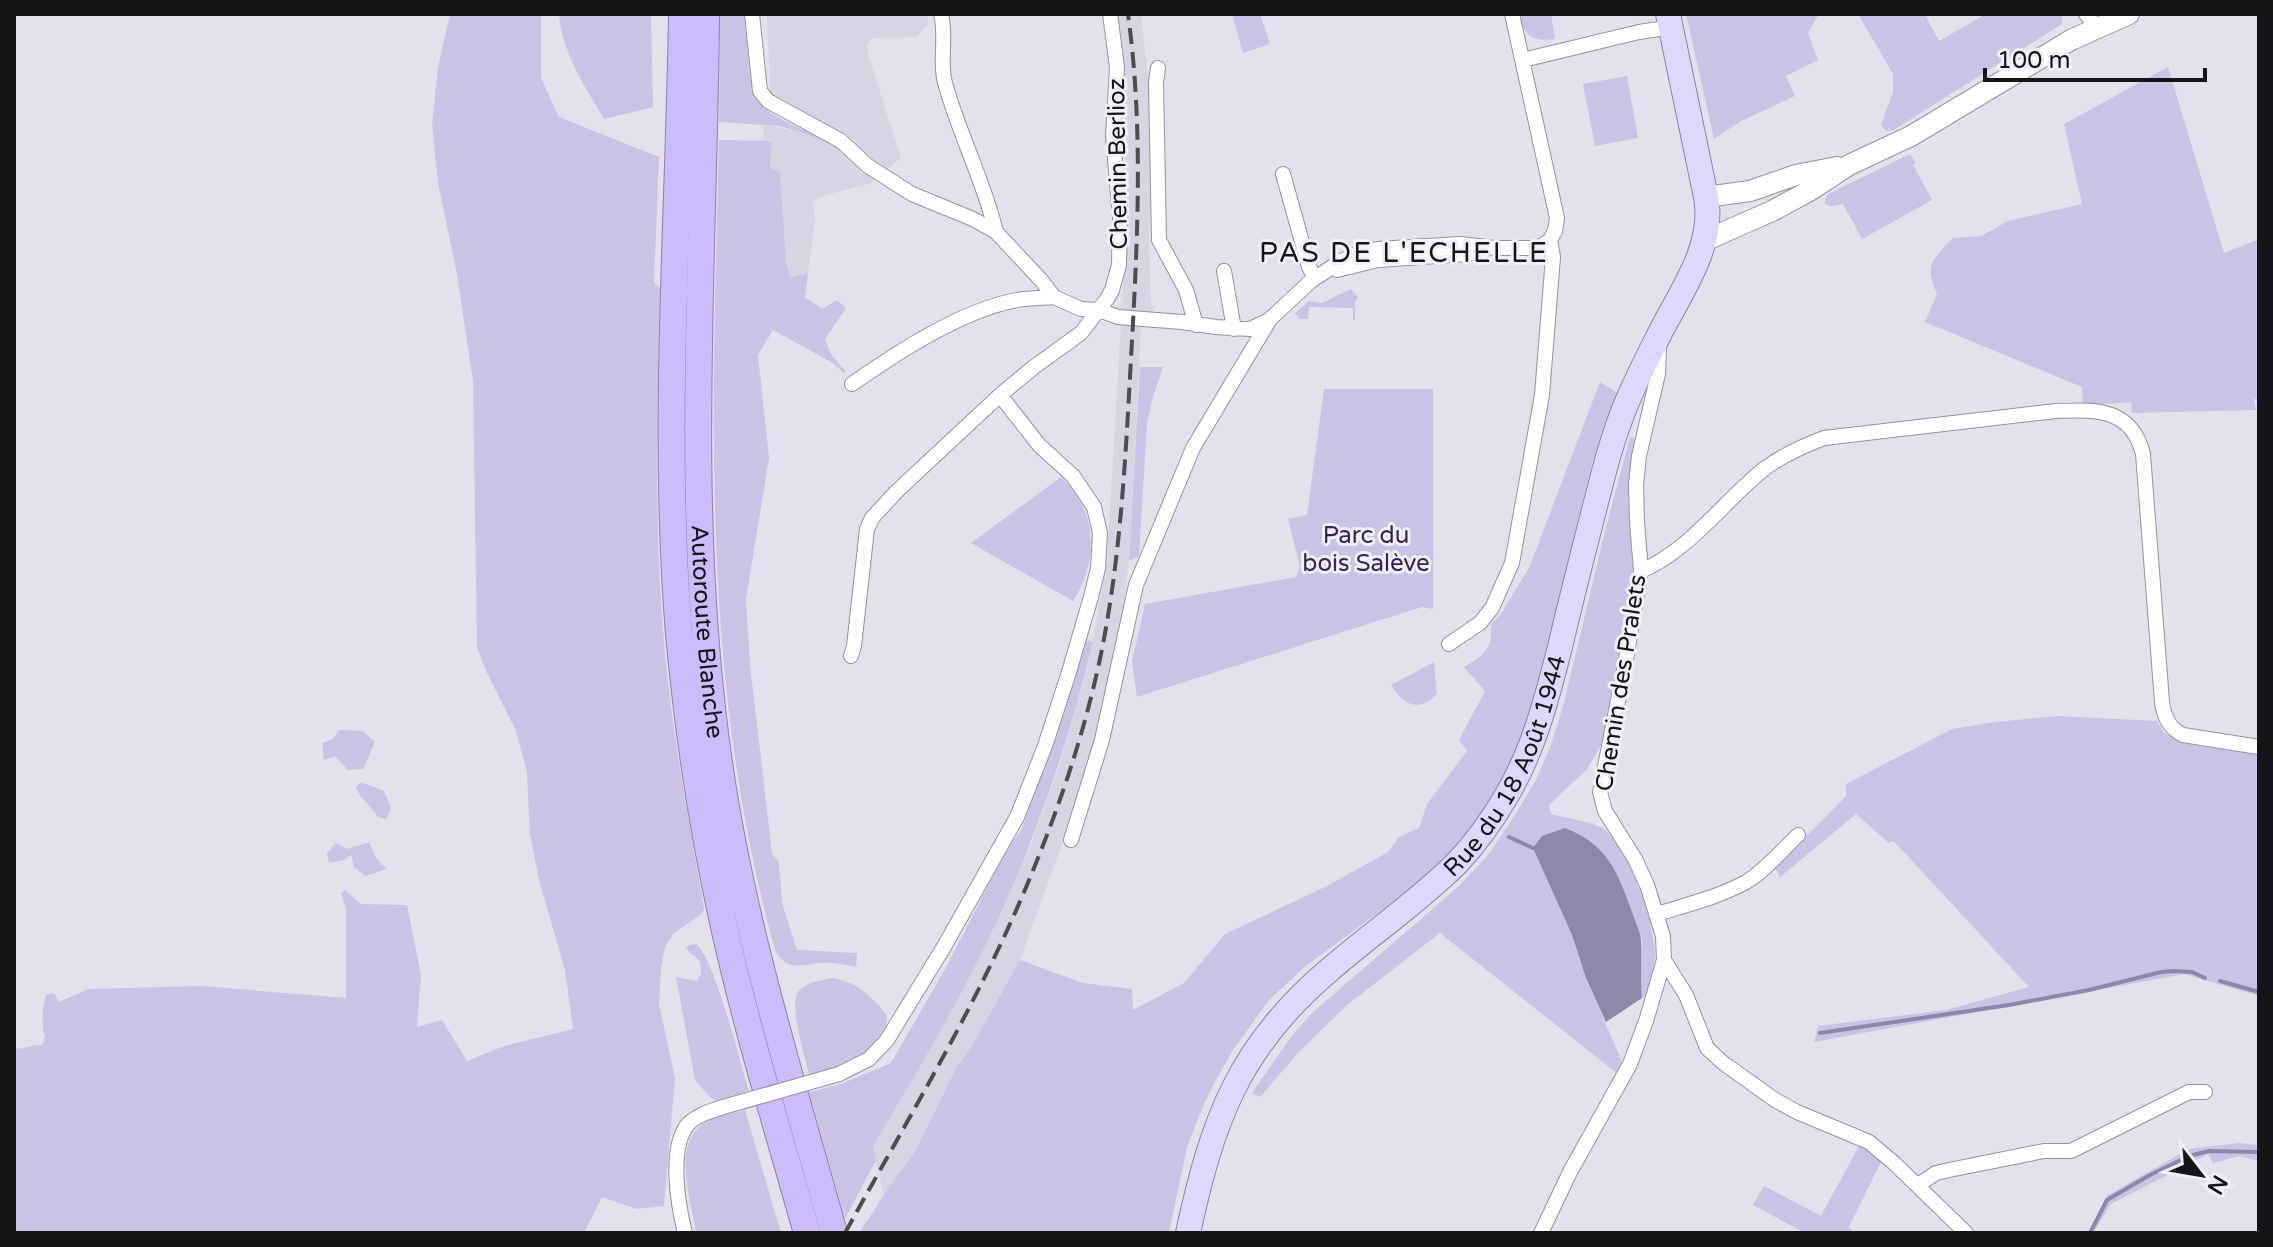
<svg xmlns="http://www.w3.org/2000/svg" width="2273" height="1247" font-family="'Varela Round',sans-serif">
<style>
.built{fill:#d8d4e4}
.green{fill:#cbc3e6}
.water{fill:#8f86ab}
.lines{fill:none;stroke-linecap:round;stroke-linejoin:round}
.stream{stroke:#8f86ab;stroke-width:4}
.minor-casing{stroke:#95939c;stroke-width:16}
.secondary-casing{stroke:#95939c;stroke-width:22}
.primary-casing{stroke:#8c81ab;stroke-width:26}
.motorway-casing{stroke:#8c81ab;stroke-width:28}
.minor{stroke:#fff;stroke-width:14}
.secondary{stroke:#fff;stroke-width:20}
.primary{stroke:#e0d7fd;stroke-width:24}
.motorway{stroke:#ccbcfb;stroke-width:26}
.rail{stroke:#4d4c51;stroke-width:4;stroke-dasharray:16 8;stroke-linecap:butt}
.minor-bridge-casing{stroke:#95939c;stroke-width:16;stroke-linecap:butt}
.minor-bridge{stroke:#fff;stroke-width:14}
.labels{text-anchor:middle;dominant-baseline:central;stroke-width:6;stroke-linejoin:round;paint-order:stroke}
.street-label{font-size:24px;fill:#151417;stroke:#f1eff8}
.park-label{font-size:24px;fill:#342455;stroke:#f1eff8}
.quarter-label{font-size:28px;letter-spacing:2px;fill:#151417;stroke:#f1eff8}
</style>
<rect width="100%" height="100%" fill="#e3e1eb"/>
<!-- built -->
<path class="built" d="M767 14H926L929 24 916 37 874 38 868 43 867 51 901 158 869 184 826 195 813 202 815 221 808 273 790 277 786 262 770 169 772 141 763 140 764 125 799 131 827 143 828 141 769 111 770 83Z
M1115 14H1141L1149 86 1151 157 1149 238 1151 306 1154 307 1153 313 1123 311 1119 307 1122 301 1127 241 1124 69Z
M1121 325 1141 327 1129 560 1122 617 1098 726 1066 833 1020 960 973 1044 955 1070 915 1152 898 1174 884 1196 873 1148 906 1089 1030 847 1059 767 1086 672 1093 642 1107 560Z"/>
<!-- green -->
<path class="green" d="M450 14H541V78L559 117 659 157 654 282 660 288C657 402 654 516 663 630 670 723 688 815 704 908L702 914 674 933 665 947 661 968 659 1004 675 1078 664 1206 636 1209 602 1197 584 1233H14V1048C25 1050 32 1044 42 1045L45 1037C41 1028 42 1003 47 994L54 993 59 1002 89 989 201 986 346 998V908L341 893 345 890 361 904 407 905 421 975 417 1027 442 1020 467 1061 504 1046 573 1029 565 970 539 880 530 834 527 772 516 731 487 673 477 648 473 381 457 274 438 183 432 125 438 67Z
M559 14H651L653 107 604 119C586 88 561 51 559 14Z
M720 14H745C747 33 748 87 758 101 770 118 809 131 828 141L827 143 799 131 778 126 719 122Z
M1232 14H1260L1270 44 1243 53Z
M1519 14H1551L1555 39C1532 42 1524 36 1519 14Z
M1686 14H1819L1808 33 1818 60 1786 76 1795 96 1741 121 1714 139Z
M1858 14H1925L1939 41 1986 14H2059L2062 16V24L1892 131H1886L1881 125 1893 92V74Z
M2168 67 2224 253 2259 239V399H2254L2256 410 2132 413 2131 402 2083 406 2082 387 1925 322 1937 294C1924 264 1932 260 1953 238L1981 236 2008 221 2082 204 2064 124Z
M1627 76 1638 138 1595 146 1583 84Z
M719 140 772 141 770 168 780 173 786 262 790 277 808 273 805 297 822 309 837 300 846 308 825 339 831 354 846 372 844 373 833 363 773 330 758 355 769 458 746 599 750 665 772 853 779 863 782 903 797 950 857 953 856 967C845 965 834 962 822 963 800 964 788 973 775 950 700 680 712 416 719 140Z
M1910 154 1916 163 1913 165 1932 200 1862 239 1843 204 1831 206 1825 204V199L1828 194Z
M1351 289 1358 298 1355 302V320H1353V308L1309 307 1308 319H1299L1295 313 1309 301 1322 303Z
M1140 367H1163L1153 397 1147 423 1139 557 1129 560Z
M1600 382 1618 393 1606 421 1591 467 1532 712 1508 771 1480 820 1431 874 1307 965 1269 1000 1233 1050 1212 1087 1199 1116 1187 1147 1169 1233H859L898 1174 915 1152 955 1070 973 1044 1020 960 1083 983 1132 989 1133 1010 1184 983 1225 934 1327 886 1388 852 1399 837 1419 828 1427 804 1467 751 1459 740 1485 691 1464 667C1484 655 1493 650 1491 624L1500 615 1529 568Z
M1324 389H1433V609L1422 607 1137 697 1132 662 1145 604 1296 577 1300 566 1288 519 1307 515Z
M1630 437 1635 439 1631 504 1636 584 1602 744 1586 770 1549 805 1551 814C1564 818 1596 822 1605 830 1629 850 1656 926 1655 957 1654 969 1650 982 1648 994L1642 998 1640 976 1642 939 1565 828 1543 836 1533 848 1572 935 1586 978 1623 1064 1619 1075 1440 933 1347 1005 1298 1053 1260 1097 1252 1093 1291 1037 1312 1013 1459 886 1489 854 1515 815 1536 780 1551 745 1564 703 1605 531Z
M1061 477C1098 511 1099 560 1073 601L971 543Z
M1086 640 1093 642C1065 757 1026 867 972 972 942 1032 906 1089 873 1147L876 1160 845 1219 809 1092 841 1084 891 1063 949 962 1007 849 1021 831 1061 721Z
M1434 662 1437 694C1420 713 1402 705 1391 685Z
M2058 716 2157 721 2164 733 2193 745 2259 754V996L2184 974 1814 1042 1818 1026 1946 1010 2029 987 1901 849 1893 841 1889 843 1856 814 1780 877 1775 868 1846 796V784L1952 729 1995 722Z
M339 730 363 731 375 742 363 769 348 770 335 756 324 760 322 743 333 739Z
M361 782 384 791 391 808 386 819 378 817C370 804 361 801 356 787Z
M369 842 376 858 387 869 365 876 354 867 351 855 344 860 329 863 327 853 336 843 348 849Z
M696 944C715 959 740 1063 749 1091L716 1101 710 1097 695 1080 676 977 697 981 701 973 700 961 685 948 690 945Z
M833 978C852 982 862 988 875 1002 890 1016 891 1021 878 1038 859 1063 838 1067 809 1074 805 1057 789 1006 798 992 806 982 822 980 833 978Z
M745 1110 781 1233H696C692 1203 671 1144 703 1124 715 1116 731 1113 745 1110Z
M2239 1143 2259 1145V1161L2239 1156 2213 1163 2208 1154 2111 1204 2093 1233H2088L2108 1195 2189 1149Z
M1860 1144 1881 1162 1849 1227 1854 1233H1805L1753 1205 1764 1186 1821 1216Z"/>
<!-- water -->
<path class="water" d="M1565 828C1608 845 1617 871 1632 912 1635 922 1641 932 1641 942 1642 961 1640 979 1642 998L1606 1022 1586 978 1572 935 1533 848 1542 836Z"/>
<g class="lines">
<!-- stream -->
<path class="stream" d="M1509 837 1533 848
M2220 981 2259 992
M1820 1033 2009 1005 2089 990 2161 972 2174 971 2192 972 2205 978
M2090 1233 2107 1200 2150 1175 2189 1156 2209 1151 2259 1152"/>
<defs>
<path id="minor" d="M752 14 760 91 768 101 841 141 868 166 912 194 973 219 996 232 1041 280 1054 297 1081 309 1099 310 1118 317 1182 322 1216 327 1250 329 1269 320 1311 281 1341 261 1357 254 1377 249 1460 244 1495 248H1534L1543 245 1550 240 1555 231 1557 218 1512 14
M941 14C947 37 939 61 945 83 959 134 984 181 996 232
M2086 14 2096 27
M1523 60 1639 32 1672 27
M1158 68 1156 82 1159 240 1186 290 1196 325
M1283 174 1309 267 1315 278
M1337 270 1378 260 1467 254 1483 251
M1224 271 1234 329
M852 384C898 352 962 310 1017 300 1029 298 1042 298 1054 297
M1641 571C1690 550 1723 502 1764 469 1783 455 1803 446 1824 438L2056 411C2095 410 2131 407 2143 454L2162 702C2164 717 2169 728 2183 735L2259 747
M1449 644 1480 623 1492 608 1512 563 1542 395 1553 257 1550 240
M851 656 854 646 867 529 872 518 897 491 1000 395 1034 367 1081 333 1107 299 1112 290 1119 265 1120 218 1113 136 1117 67 1110 14
M1071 840 1102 740 1136 585 1193 448 1269 321
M1657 914C1686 905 1719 897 1746 882 1766 870 1781 851 1798 835
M1664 960 1686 995 1707 1048 1722 1062 1775 1100 1797 1112 1869 1142 1894 1163 1966 1233
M839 1074 869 1059 887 1040 945 945 1017 817 1045 746 1069 672 1091 597 1098 568 1100 533 1094 507 1073 476 1039 445 1000 395
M1918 1185 1936 1173 1949 1170 2044 1151H2071L2189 1092H2205
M685 1233C678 1205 668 1146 689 1123 699 1114 711 1111 723 1107
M1541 1233 1570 1172 1630 1064 1646 1021 1664 960 1663 936 1647 885 1635 859 1605 811 1600 792 1625 665 1641 571 1637 522 1636 484 1639 456 1658 374 1659 346"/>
<path id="secondary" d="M1706 197 1750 191 1796 175 1837 167
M1704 241 1772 211 1811 190 1849 165 1911 136 2071 40 2129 14"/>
<g id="primary">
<path id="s1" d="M1188 1233C1212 1122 1238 1048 1327 972 1369 935 1417 903 1457 863 1476 843 1493 819 1507 795 1534 749 1547 698 1560 647 1570 604 1581 561 1592 518 1602 479 1611 440 1627 402 1637 378 1649 355 1661 331 1682 290 1715 245 1706 197L1668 14"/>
</g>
<g id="motorway">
<path d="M682 14C679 220 662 428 679 634 688 731 702 827 723 922 746 1027 778 1130 807 1233"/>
<path id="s2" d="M706 14C704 264 683 515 719 763 742 923 791 1078 834 1233"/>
</g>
</defs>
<!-- minor casing -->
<use href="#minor" class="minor-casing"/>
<!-- secondary casing -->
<use href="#secondary" class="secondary-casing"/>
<!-- primary casing -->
<use href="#primary" class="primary-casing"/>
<!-- motorway casing -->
<use href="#motorway" class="motorway-casing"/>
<!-- minor -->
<use href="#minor" class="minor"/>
<!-- secondary -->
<use href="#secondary" class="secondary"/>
<!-- primary -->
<use href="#primary" class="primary"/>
<!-- motorway -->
<use href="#motorway" class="motorway"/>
<!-- rail -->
<path class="rail" d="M845 1233C911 1113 983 995 1034 868 1062 799 1086 727 1101 654 1122 551 1126 446 1132 341 1138 232 1143 123 1128 14"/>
<defs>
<path id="minor-bridge" d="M723 1107 839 1074"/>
</defs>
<!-- minor-bridge casing -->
<use href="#minor-bridge" class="minor-bridge-casing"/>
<!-- minor-bridge -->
<use href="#minor-bridge" class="minor-bridge"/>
</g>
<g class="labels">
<!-- street labels -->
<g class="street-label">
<text transform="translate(1118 164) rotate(-91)">Chemin Berlioz</text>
<text stroke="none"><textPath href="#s2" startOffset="618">Autoroute Blanche</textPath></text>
<text transform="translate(1621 683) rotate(-81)">Chemin des Pralets</text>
<text stroke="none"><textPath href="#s1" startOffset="582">Rue du 18 Août 1944</textPath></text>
</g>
<!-- park labels -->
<g class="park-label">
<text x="1366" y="535">Parc du<tspan x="1366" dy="28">bois Salève</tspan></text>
</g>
<!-- quarter labels -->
<g class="quarter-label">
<text x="1404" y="253">PAS DE L'ECHELLE</text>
</g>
</g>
<!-- border -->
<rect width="2273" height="1247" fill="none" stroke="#151417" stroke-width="32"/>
<!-- north arrow -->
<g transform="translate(2201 1175) rotate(121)" stroke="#f1eff8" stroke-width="6" paint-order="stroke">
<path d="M0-6L14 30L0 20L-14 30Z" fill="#151417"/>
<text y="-12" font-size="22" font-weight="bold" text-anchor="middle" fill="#151417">N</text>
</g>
<!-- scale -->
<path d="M1985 68v12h220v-12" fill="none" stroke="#151417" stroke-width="4"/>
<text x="1997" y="68" font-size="24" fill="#151417" stroke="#f1eff8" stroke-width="6" paint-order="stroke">100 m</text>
</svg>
